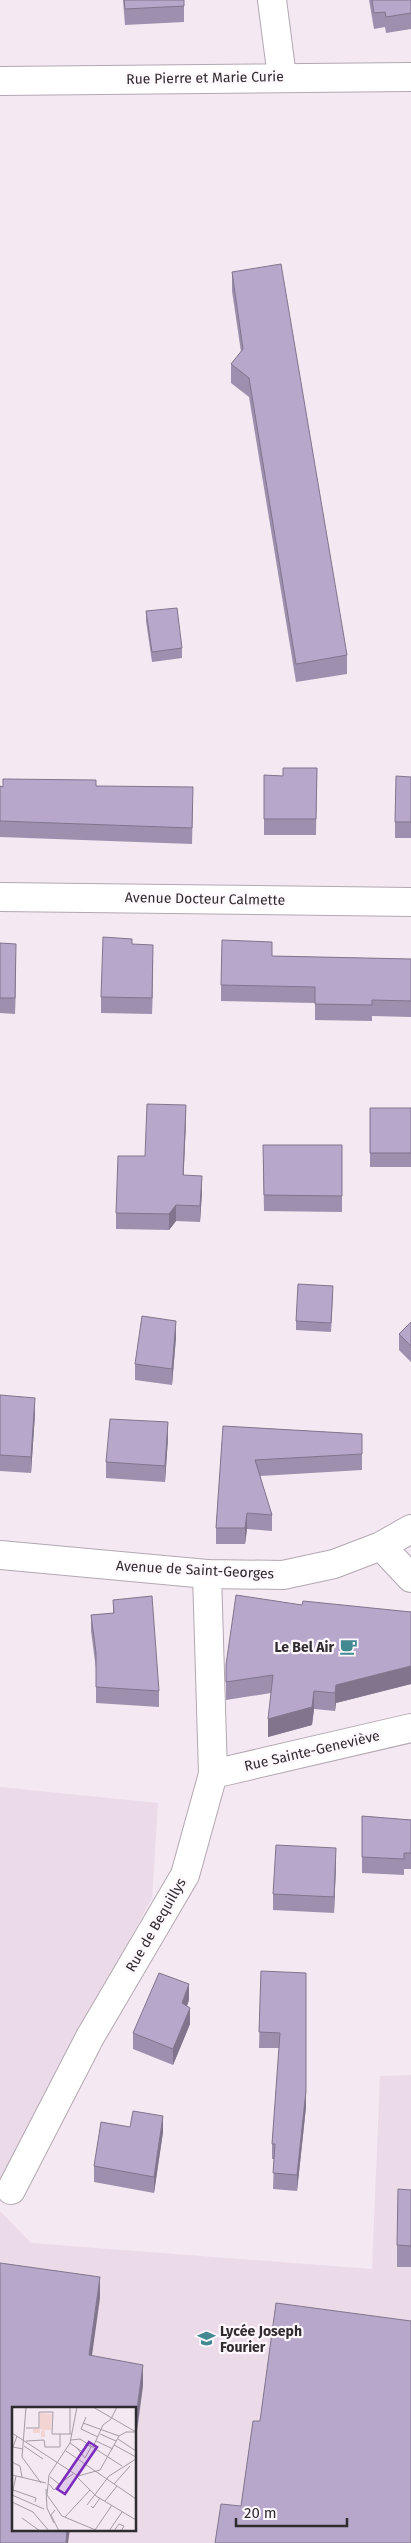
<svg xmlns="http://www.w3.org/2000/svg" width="411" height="2543" font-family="'Fira Sans',sans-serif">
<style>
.built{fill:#ebdae8;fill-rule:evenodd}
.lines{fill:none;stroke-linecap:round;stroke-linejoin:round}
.street-casing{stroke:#b3a8b1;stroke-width:30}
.secondary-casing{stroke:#b3a8b1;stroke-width:30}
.street{stroke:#fff;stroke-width:28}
.secondary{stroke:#fff;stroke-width:28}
.wall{fill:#9d90ae}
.shaded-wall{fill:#80758d}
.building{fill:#b7a7ca;stroke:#80758d}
.labels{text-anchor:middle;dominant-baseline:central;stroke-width:4.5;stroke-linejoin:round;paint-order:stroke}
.street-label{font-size:14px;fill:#2f2b2e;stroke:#fef7fd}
.poi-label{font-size:14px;font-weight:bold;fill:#2f2b2e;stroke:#fef7fd;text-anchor:end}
.inset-road{fill:none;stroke:#a59ca4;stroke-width:1}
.view{fill:#7b2cbf;fill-opacity:0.15;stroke:#7b2cbf;stroke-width:2.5}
.inset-edge{fill:none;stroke:#2f2b2e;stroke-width:2.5}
</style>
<rect width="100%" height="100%" fill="#f4e8f2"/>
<!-- built -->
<path class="built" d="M0 1787 158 1803 152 1898 0 2182Z
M411 2075V2543H0V2211L31 2243 372 2269 380 2076ZM14 2408H135V2529H14Z"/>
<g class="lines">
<defs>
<path id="street" d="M272 0 282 77
M0 81 411 77
M0 897 411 902
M213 1774 411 1728
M11 2190 90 2037 185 1875 213 1774 207 1574"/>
<path id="secondary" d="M381 1546 411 1578
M0 1555 207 1574 283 1575 334 1564 381 1546 411 1529"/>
</defs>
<!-- street casing -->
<use href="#street" class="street-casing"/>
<!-- secondary casing -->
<use href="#secondary" class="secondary-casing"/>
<!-- street -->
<use href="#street" class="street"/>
<!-- secondary -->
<use href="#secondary" class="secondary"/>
</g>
<!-- wall -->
<path class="wall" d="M123 0H184V22L125 25Z
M369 0H411V29L386 33 385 27 374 29Z
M232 272 347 655V674L296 682 249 397 231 383V364L241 352 232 291Z
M146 611 182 648V658L152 662 146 621Z
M317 768 316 835H264V775L283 776Z
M411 777V838H395V822Z
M0 786H96L193 803 192 844 0 837Z
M0 943 16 959 15 1014 0 1013Z
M132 944 153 961 152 1014 101 1013V997Z
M272 956 411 959V1017L372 1016V1021L315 1020V1003L221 1001V985Z
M370 1108H411V1167H370Z
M186 1121 183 1175 202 1192 200 1222 176 1221 169 1230 116 1229V1213L145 1156Z
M342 1145V1212L264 1211 263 1161Z
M333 1295 331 1332 296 1330V1321Z
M411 1322V1362L399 1350V1334Z
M176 1337 172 1385 135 1380V1364Z
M0 1395 35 1414 31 1473 0 1471Z
M223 1426 362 1434V1470L260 1476 272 1515V1531L247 1529 245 1544H216V1528Z
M168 1438 165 1482 106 1478V1462Z
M113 1600 159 1691V1707L96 1703V1669L91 1631V1615L113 1613Z
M302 1605 411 1612V1684L336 1703 335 1711 314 1709 312 1725 268 1737 271 1693 226 1700V1665Z
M362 1816 411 1820V1869H404V1875L362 1873Z
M336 1864 334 1913 273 1910V1894Z
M261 1971 306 2107 297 2191 273 2189 274 2159H272V2144L279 2048H259Z
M189 2000 187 2006 190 2024 173 2065 133 2049V2033Z
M130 2127 163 2132 154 2193 94 2182V2166Z
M411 2190V2267H397V2245Z"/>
<!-- shaded-wall -->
<path class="shaded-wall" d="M16 944V959L15 1014V998Z
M153 945V961L152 1014V998Z
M186 1105V1121L183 1191V1175Z
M202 1176V1192L200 1222V1206Z
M176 1205V1221L169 1230V1214Z
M176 1321V1337L172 1385V1369Z
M35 1398V1414L31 1473V1457Z
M168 1422V1438L165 1482V1466Z
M247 1513V1529L245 1544V1528Z
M411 1666V1684L336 1703 335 1711V1693L336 1685Z
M314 1691V1709L312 1725 268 1737V1719Z
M336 1848V1864L334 1913V1897Z
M306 1973V2107L297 2191V2175Z
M189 1984V2000L182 2019V2003Z
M190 2008V2024L173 2065V2049Z
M163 2116V2132L154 2193V2177Z
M100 2277V2298L89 2377V2355Z
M143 2365V2386L135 2446V2424Z
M67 2529H70L68 2543H66Z"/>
<!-- building -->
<path class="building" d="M124 0H184V6L125 9Z
M372 0H411V13L386 17 385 12 374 13Z
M281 264 347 655 296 664 249 378 231 364 243 349 232 272Z
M177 608 182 648 152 652 146 611Z
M283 768H317L316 819H264V775L283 776Z
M396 776 411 777V822H395Z
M3 779 96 780V786L193 787 192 828 0 821V786L3 787Z
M103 937 132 939V944L153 945 152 998 101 997Z
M222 940 272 942V956L411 959V1001L372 1000V1005L315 1004V987L221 985Z
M0 943 16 944 15 998H0Z
M147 1104 186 1105 183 1175 202 1176 200 1206 176 1205 169 1214 116 1213 118 1156H145Z
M370 1108H411V1153H370Z
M263 1145H342V1196L264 1195Z
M298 1284 333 1286 331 1323 296 1321Z
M142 1316 176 1321 172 1369 135 1364Z
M411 1322V1346L399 1334Z
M0 1395 35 1398 31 1457 0 1455Z
M110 1419 168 1422 165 1466 106 1462Z
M223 1426 362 1434V1454L255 1460 272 1515 247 1513 245 1528H216Z
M236 1595 302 1605 303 1601 411 1612V1666L336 1685 335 1693 314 1691 312 1707 268 1719 273 1675 226 1682V1665Z
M152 1596 159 1691 96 1687V1653L91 1615 114 1613 113 1600Z
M362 1816 411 1820V1853H404V1859L362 1857Z
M276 1845 336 1848 334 1897 273 1894Z
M261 1971 306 1973V2091L297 2175 273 2173 275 2144H272L280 2033 259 2032Z
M159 1973 189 1984 182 2003 190 2008 173 2049 133 2033Z
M133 2111 163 2116 154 2177 94 2166 101 2122 130 2127Z
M398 2189 411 2190V2246L397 2245Z
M0 2263 100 2277 89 2355 143 2365 135 2424V2408H14V2529H67L66 2543H0Z
M276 2303 411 2321V2543H215L221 2504 241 2506 253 2421H260Z"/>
<!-- icons -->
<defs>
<symbol id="cafe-bare" viewBox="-9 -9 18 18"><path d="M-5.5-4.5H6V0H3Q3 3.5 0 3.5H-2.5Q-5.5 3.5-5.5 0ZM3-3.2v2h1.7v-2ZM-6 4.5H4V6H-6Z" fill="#428991" stroke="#fef7fd" stroke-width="2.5" paint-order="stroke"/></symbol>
<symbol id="school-bare" viewBox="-9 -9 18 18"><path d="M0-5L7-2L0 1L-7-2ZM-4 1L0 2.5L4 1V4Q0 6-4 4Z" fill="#428991" stroke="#fef7fd" stroke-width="2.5" paint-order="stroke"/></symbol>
</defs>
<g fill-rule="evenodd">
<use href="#cafe-bare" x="336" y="1634" width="25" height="25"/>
<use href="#school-bare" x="194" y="2326" width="25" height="25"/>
</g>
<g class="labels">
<!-- street labels -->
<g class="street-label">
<text transform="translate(205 78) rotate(-1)">Rue Pierre et Marie Curie</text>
<text transform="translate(205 899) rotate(1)">Avenue Docteur Calmette</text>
<text transform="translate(195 1570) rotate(3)">Avenue de Saint-Georges</text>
<text transform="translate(312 1751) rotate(-13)">Rue Sainte-Geneviève</text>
<text transform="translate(156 1925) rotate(-60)">Rue de Bequillys</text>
</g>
<!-- poi labels -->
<g class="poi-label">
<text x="334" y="1647">Le Bel Air</text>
<text x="220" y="2331" text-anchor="start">Lycée Joseph<tspan x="220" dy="16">Fourier</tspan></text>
</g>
</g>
<!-- overview -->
<g transform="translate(12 2407)">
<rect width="124" height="124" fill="#f4e8f2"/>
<path d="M28 6 40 7 39 23H33V30H29V24L32 23 28 22V26H21V22L28 21Z" fill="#f4d4d2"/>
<path class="inset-road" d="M14 0 10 50 29 76M65 0 58 36 37 68 35 88 50 109 86 124M81 0 124 25M74 10 69 22 86 30M71 16 107 29M14 21H27V5H41L40 27H60M0 26 66 69 88 63 107 29 114 25H124M58 27V0M88 27 104 34M5 29 1 40 11 42M106 32 124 44M59 33 68 32 110 59M14 34 32 33 33 40H48V27M84 34 101 42M58 36 65 41 69 44 71 45 74 37 79 40 73 51 64 40M102 38 124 50M12 39 31 52M81 40 91 18 99 12 105 0M54 44 124 92M0 55 8 59 10 70M67 64 65 70 84 89 124 113M0 68 34 76M38 70 47 77 61 67M37 77 42 83 47 77M102 77 118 59M34 82 35 101M1 83 24 91 23 95M0 88 32 102M0 88 4 69M93 94 105 79M0 95 21 105 37 124M75 98 97 69 124 52M79 99 81 101 88 91M35 101 42 116M43 103 39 108 47 124M53 110 78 83M10 111 28 124M83 123 100 98M97 124 110 105M102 124 107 117 112 119 109 124"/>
<path class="view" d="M77 35 85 40 53 87 45 82Z"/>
<rect width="124" height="124" class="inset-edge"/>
</g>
<!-- scale -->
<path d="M236 2518v8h111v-8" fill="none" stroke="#2f2b2e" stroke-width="2.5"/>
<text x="244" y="2518" font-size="15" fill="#2f2b2e" stroke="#fef7fd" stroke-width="4" paint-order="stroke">20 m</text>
</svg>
